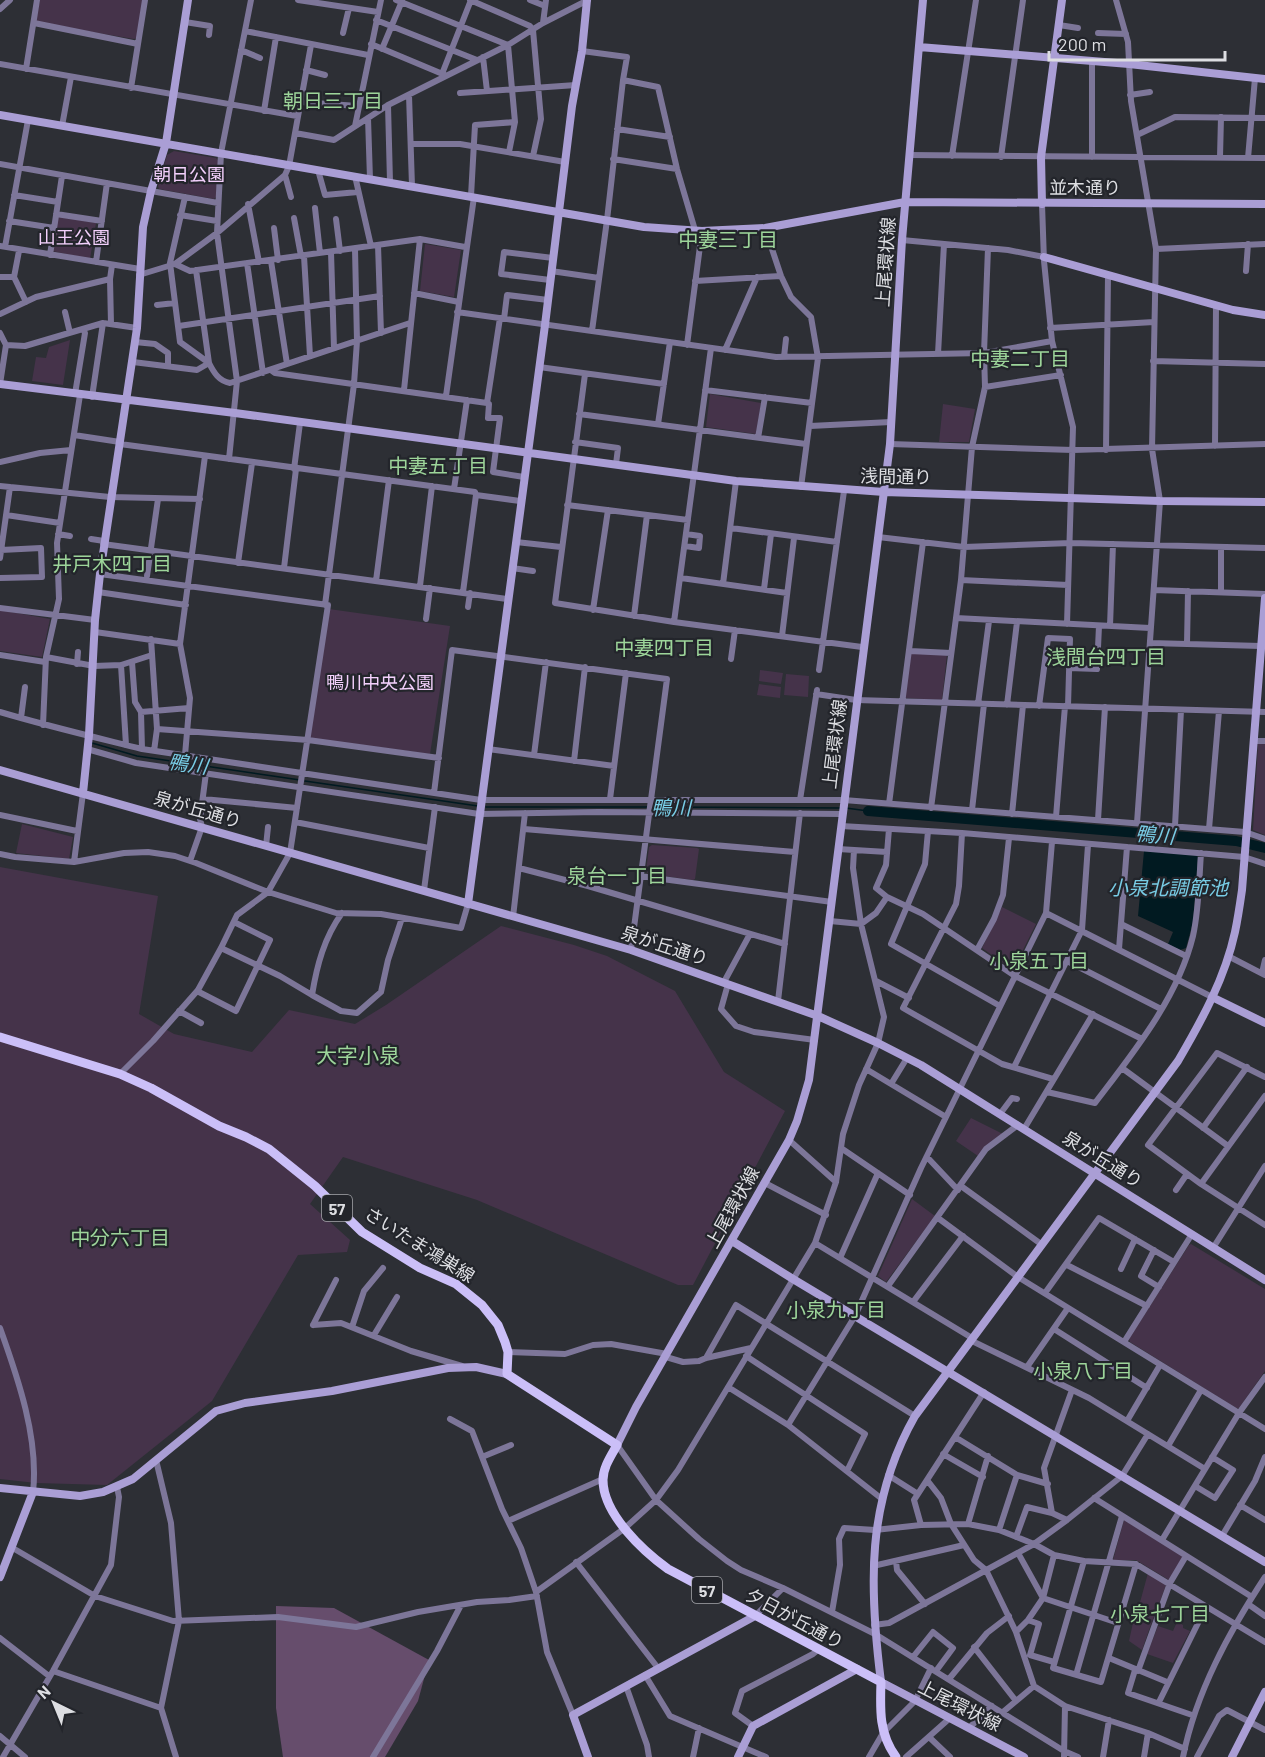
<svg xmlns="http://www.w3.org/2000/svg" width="1265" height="1757" font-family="Barlow,'Noto Sans JP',sans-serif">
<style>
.green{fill:#45334a}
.forest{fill:#664d6c}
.water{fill:#011a21}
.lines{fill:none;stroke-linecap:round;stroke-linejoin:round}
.stream{stroke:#011a21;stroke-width:1.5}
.river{stroke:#011a21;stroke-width:10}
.street{stroke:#7d7699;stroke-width:6}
.secondary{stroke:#aa9ed5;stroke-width:8}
.primary{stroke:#cbbff8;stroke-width:9}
.labels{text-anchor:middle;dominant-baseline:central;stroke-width:4.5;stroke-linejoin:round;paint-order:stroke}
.shield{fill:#23252b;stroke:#a5a6ab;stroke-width:1.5}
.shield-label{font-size:16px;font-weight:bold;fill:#dddee2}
.park-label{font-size:18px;fill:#f3d0fc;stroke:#23252b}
.street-label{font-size:18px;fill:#dddee2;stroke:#23252b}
.neighbourhood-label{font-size:20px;fill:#9dd59a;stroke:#23252b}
.water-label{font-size:20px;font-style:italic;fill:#78cce5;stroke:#23252b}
.quarter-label{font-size:21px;fill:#9dd59a;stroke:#23252b}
</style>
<rect width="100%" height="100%" fill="#2d2f35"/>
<!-- green -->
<path class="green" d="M40 0H143L137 38 134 39 38 23 36 21Z
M174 151 216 158 219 161 216 197 214 199 159 189 158 186 167 155Z
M58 216 96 223 90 259 52 251Z
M425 244 461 250 454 297 420 291Z
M70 340 63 385 32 381 36 357 46 358 49 347Z
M710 394 761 403 756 434 706 427Z
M943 404 975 409 969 442H939Z
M329 609 450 626 430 754 310 738Z
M0 610 50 619 42 657 0 651Z
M911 653 947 654 942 700 905 698Z
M760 670 783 673 781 684 759 681Z
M786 674 809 676 808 697 784 695Z
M759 684 781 687 780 698 757 695Z
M1258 744H1265V835L1253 830Z
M22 824 73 837 69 859 16 853Z
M652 845 697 848 699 849 695 879 693 880 648 874 646 871 649 847Z
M0 867 158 896 139 1014 174 1034 252 1052 289 1010 355 1024 386 1005 501 926 574 945 607 956 675 991 724 1072 785 1111 693 1285H678L477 1200 343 1157 310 1204 350 1240 347 1252 298 1255 212 1401 107 1485 36 1483 0 1479Z
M1002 907 1036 924 1013 970 982 948Z
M971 1118 1003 1134 978 1156 956 1141Z
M912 1199 935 1216 886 1282 878 1276Z
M1191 1244 1265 1289V1371L1239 1408H1236L1130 1342 1129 1339 1189 1245Z
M1124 1520 1184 1556 1169 1580 1136 1560H1113Z
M1148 1573 1166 1585 1156 1612 1139 1606Z
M1140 1607 1155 1613 1142 1650 1129 1641 1136 1609 1138 1610Z
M1177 1622 1183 1625V1628L1190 1631 1173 1663 1147 1654 1158 1626 1173 1631Z"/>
<!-- forest -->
<path class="forest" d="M276 1606 334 1608 429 1660 418 1701 385 1757H283L276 1708Z"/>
<!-- water -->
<path class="water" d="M1144 851 1195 854 1198 857 1193 922 1186 948 1180 950 1168 944 1173 932 1138 916Z"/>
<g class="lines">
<!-- stream -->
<path class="stream" d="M92 743 137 756 300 780
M305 781 478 806
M486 807H649
M654 807 841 808
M846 808 868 811"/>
<!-- river -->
<path class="river" d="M868 811 1236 841 1265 848"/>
<!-- street -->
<path class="street" d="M298 0 378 12
M396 0 508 45 515 122 475 125 471 196
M470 0 530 26 533 30 541 119 533 156
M530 0 545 6
M1116 0 1128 42 1131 101 1156 249 1152 449 1160 501 1137 823
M0 9 10 0
M376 20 477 60
M185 22 210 26 209 35
M34 23 138 44
M543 23 546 0
M1059 25 1078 28
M245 31 368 55
M343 33 349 8
M1098 33 1126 34
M371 44 445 75
M382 49 402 1
M241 50 260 58
M582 51 627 57 623 80 658 87 677 169 695 230
M483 57 487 91
M0 64 297 116
M26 69 37 0
M306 70 325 75
M442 74 471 0
M131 88 145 0
M460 93 576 85
M409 95 412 186
M1130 95 1150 92
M300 102 358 106
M388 105 390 182
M264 111 276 37
M368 118 370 179
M62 126 71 77
M355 126 381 0
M617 129 670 137
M295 133 334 140 388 105 508 45 543 23 588 0
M1137 135 1175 117 1265 118
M411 144H460L565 162
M509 152 515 122
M909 155 1265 158
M952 156 976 0
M1001 157 1023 0
M1092 157V61
M1220 157 1221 117
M1248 158 1255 78
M613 159 677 169
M0 164 218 203
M318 170 325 195 358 192
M285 175 291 197
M355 176 371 246
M14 195 58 202
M185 197 170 263 180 342 209 363
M248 204 259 262
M1042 204 1044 261 1052 341 1073 427 1067 624
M315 208 320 253
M56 214 102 221
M180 215 217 221
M294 218 301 256
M336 219 340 251
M9 221 54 228
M274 228 278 260
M765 228 781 276 791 297 811 317 818 358 801 487
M902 240 1008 250 1044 257
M378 245 381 333
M0 246 140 269
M5 247 28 120
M1156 249 1265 244
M19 251 14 277 26 302
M331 252 334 348
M50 255 62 176
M304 256 310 356
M271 261 287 364
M96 262 107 183
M247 263 263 373
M175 264 190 271 420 239 465 247
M196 270 209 363C214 373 219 381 230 383L410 323
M551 271 599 278
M1246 271 1248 244
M139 275 175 264 217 233 285 175 289 166 311 45
M0 277H14
M550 280 501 274 504 252 553 258
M695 281 781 276
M414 293 459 302
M157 305 175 303
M65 312 70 333
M457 312 776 357 984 353 1052 341
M0 314 36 297 110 279
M504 319 507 295 548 300
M111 324 110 279 112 265
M179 326 380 296
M1050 328 1154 322
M592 331 607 220 623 80
M0 333 6 345
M135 342 155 344 168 353V366
M687 345 702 231
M725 350 757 277
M938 354 944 244
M784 357 786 339
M1153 361 1265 364
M133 362 197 370 209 363
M539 367 664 384
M271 370 275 373 487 403 500 318
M585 374 555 603 674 622 862 647
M0 384 6 345 25 346 103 323 137 328
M985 387 1061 375
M404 390 420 239
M705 390 812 403
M75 394 85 333 83 329
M446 396 474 197
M92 397 103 323
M487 403 489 404 488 418H500L493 472 524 477
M579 414 806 444
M658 424 670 342
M810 426 891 422
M74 435 120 442
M758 438 765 397
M575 442 618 448 616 464
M120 444 475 492 476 495 463 592
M890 444 1073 450 1265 444
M1215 446 1216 305
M1106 450 1108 275
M229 459 237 381 217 233 221 153 251 0
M0 462 40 453 71 450
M294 469 300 423
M0 486 110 497 200 499
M454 489 467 400
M476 495 520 501
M567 505 688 520
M6 515 60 523
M731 528 837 542
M58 534 70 536
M878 537 964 547 1071 543 1265 548
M91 539 104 541
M516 542 561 547
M103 544 507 599
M685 546 699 548 700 536 686 534
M0 558 10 487
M238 563 252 463
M284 568 296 469
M512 568 533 571
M100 574 328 605 290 853 268 892 237 915 221 948 198 990 153 1041 120 1074
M147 576 158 499
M0 578 42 577 41 548 1 550
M681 578 787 593
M961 580 1068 585
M376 581 389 480
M723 584 736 481
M420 586 432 486
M764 589 771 534
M1154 590 1265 594
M98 592 186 605
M1221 592V547
M325 605 354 384 357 341 355 249
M468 607 470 593
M0 608 95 620
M593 610 608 510
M634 616 647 515
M956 618 1150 628
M426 619 430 588
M674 622 711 348
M1110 626 1113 544
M95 632 180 644
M782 636 794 538
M151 639 157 729 154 751
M1150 643 1261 646
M1187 644 1188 591
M910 651 951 653
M0 655 45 662
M46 657 94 666 121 665 152 655
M731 659 735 630
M132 662 135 702 141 712 142 749
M77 664 78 652
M121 665 126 745
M1069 668 1097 669 1099 626
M819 670 844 491
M816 694 856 700 1265 712
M978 704 989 621
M1007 705 1017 622
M1039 706 1048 638 1070 639 1068 706
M0 712C47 726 94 737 142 749L481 800H844L1245 832 1265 839
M141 712 189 708
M21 718 25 687
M43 725 46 657 59 599 57 543 80 395
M157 729 308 740 439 758
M1254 741H1265
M87 749 136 763 479 814 598 812 842 814
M488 749 614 766
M185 755 190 698 180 644 205 456
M534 755 546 662
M574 761 585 667
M434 793 452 650 667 679 631 950
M203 799 297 808
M610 799 626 673
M800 800 817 690
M889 804 923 542
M931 808 961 580 972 447 985 387 984 353 988 248
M972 810 984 704
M1012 814 1023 705
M0 815 77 831
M1056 817 1065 706
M1098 820 1105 707
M295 822 429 848
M841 826 962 833 1244 857 1265 864
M1175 826 1181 710
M524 829 795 852
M889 829 886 865 876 888 887 897 923 914 1015 976 1142 1039
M1209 829 1219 711
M928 831 925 864 891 944 1000 1006
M962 833 959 886 956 904 903 1008 1002 1064 1053 1079
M266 846 268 827
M838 849 887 852
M0 854 15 857 74 862 124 853 148 852 175 856 196 863 268 892 336 913 381 914 461 928 468 904
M190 861 202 827 200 819 206 773
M74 862 83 793
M519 868 588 886 785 944
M640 876 832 902
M424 890 435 807
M342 913C324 938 317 965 312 995L341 1011 357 1013 381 992 388 960 402 918
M1046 913 1212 997
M513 917 525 813
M830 921 861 924 876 913 887 897
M1121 924 1186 956
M221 948 280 976 312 995
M1119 949 1127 847
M977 950 994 919 1003 895 1009 838
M1228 956 1265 975
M1067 961 1161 1009
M1262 973 1265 960
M876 981 909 998
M724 982 750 934
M728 984 721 1009 736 1026 754 1032 815 1040
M197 991 236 1011 270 940 234 922
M778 1001 800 813
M179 1011 201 1023
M1014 1067 1082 930 1088 845
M1122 1068 1228 1146
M866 1069 946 1117
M1265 1077 1217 1053 1148 1145 1201 1184 1265 1225
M891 1084 907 1058
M1047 1092 1095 1103C1133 1053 1178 998 1193 936 1199 909 1199 881 1201 853
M1000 1114 1012 1098 1017 1099
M1203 1128 1247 1067
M1024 1129 1093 1014
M789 1140 836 1182
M841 1148 910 1195
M927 1157 958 1190
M765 1183 826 1215
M1201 1184 1265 1096
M961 1186 1041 1244
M1176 1190 1187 1174
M938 1218 1018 1277 1265 1429
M815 1243 972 1338
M1213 1248 1265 1166
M1154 1250 1141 1276 1159 1287
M840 1258 878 1173
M1067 1265 1147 1306
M1121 1269 1135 1239
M888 1286 986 1149 1018 1125
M1045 1293 1099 1218 1174 1262
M913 1302 963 1236
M313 1325 341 1323 411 1351 462 1366
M313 1325 336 1280
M352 1327 364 1291 383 1268
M0 1328C18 1378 39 1439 33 1492
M1054 1329 1147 1388
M374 1335 397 1297
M970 1340 1089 1398 1205 1469
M1124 1342 1192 1234
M508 1352 565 1354 593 1345 611 1344 667 1354
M746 1356 865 1434 847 1471
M666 1357 683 1362 699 1361 706 1358 751 1348
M706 1358 736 1305 915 1416
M1027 1367 1068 1308
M728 1387 788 1425 882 1499
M450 1419 472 1431 482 1457
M1127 1421 1160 1365
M788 1425 855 1316 921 1168 1046 913 1052 842
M955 1437 1017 1475 1048 1484
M511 1445 482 1457 502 1509 521 1548 536 1592 547 1652 573 1715
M617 1445 656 1500 699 1539 727 1561 741 1570 783 1588 875 1634 1064 1751 1078 1757
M1168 1446 1201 1390
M943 1454 983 1477
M156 1460 171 1523 179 1621 161 1708 176 1757
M888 1475 918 1494
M927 1480 941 1498 951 1524 974 1560 986 1570 1016 1632 1034 1686 1065 1706 1148 1733 1185 1749
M1195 1486 1215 1498 1233 1470 1212 1457
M1094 1498 1252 1597
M1240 1505 1265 1520
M1052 1513 1044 1468 1072 1390
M508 1521 603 1479
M968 1524 988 1456
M921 1525 914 1500 984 1392
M999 1530 1017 1475
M1222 1536 1255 1481 1265 1457
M1016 1537 1027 1507 1052 1513 1067 1520
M1162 1540 1239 1413 1265 1377
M11 1547 95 1596 173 1621 278 1617 356 1627 418 1612 477 1602 509 1600 537 1596
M1018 1553 1043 1598 1118 1623
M896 1561 897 1570 925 1604
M1084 1561 1053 1668 1101 1682 1136 1564
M576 1562 658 1668
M873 1566 964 1545
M536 1592 625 1528 656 1500 678 1470 815 1243 836 1182 843 1134 859 1085 878 1043 884 1017 861 924 853 868 854 850
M1248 1604 1265 1616
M832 1612 840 1565 839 1539 844 1528 875 1530 921 1525 968 1524 999 1530 1034 1544 1054 1555 1084 1561 1136 1564 1265 1642
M755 1616 783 1588
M1028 1620 1039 1624 1030 1655 1054 1662
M874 1625 889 1623 1034 1544 1067 1520 1122 1476 1148 1434
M1016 1632 1028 1620 1043 1598 1054 1555
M0 1638 49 1676
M974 1647 1016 1701
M913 1657 933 1632 953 1648 936 1671
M1109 1658 1167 1682
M1135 1670 1128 1693 1192 1715
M53 1671 161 1708
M1138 1671 1170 1583 1186 1556
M645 1675 670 1716 766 1757
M1076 1675 1122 1516
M949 1679 987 1633 1009 1616
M626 1686 647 1745 649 1757
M1159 1702 1206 1607
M1003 1712 1034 1686
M753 1726 735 1713 742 1691 813 1654 819 1649
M969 1728 992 1706
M0 1736 25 1757
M929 1737 950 1757
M3 1757 53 1671 111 1565 119 1497 117 1487
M373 1757 437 1651 461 1605
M693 1757 699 1728
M869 1757 883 1733 915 1701 931 1668
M906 1757 950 1718
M1064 1757 1065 1706
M1103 1757 1109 1720
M1144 1757 1148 1733
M1183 1757C1196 1692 1229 1632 1265 1577
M1197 1757 1219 1716 1227 1710 1265 1730"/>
<!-- secondary -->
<path class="secondary" d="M919 47 1129 64 1265 79
M0 115 644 227 702 231 765 228 905 202 1265 204
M1042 204 1041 157 1062 0
M1044 257 1233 310 1265 315
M0 384 235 413 736 481 884 492 1160 501 1265 502
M0 770 631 950 818 1016 878 1043 921 1065 1265 1280
M83 793 89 735 95 620 100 574 137 328 143 227 151 191 166 143 188 0
M468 904 545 325 572 106 582 51 587 0
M1212 997 1265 1023
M732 1241 793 1279 1265 1562
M617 1445 636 1407 789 1140 797 1121 809 1080 890 444 902 240 923 0
M0 1488 80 1496 103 1492 133 1479 216 1411 245 1403 332 1391 448 1368 476 1367 507 1374
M0 1577 33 1492
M588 1757 573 1715 755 1616
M738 1757 753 1726 857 1669
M1024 1757 881 1682C869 1587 866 1502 915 1416L1178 1061C1202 1020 1225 978 1235 932 1238 918 1240 904 1242 890L1265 598
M1232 1757 1265 1692"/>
<!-- primary -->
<path class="primary" d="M0 1037 120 1074 151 1088 219 1126 246 1137 269 1149 315 1186 362 1232 420 1268 456 1284 482 1305 498 1325 505 1342 508 1352 507 1374 617 1445C611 1456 603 1467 603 1480 603 1514 643 1551 668 1569L881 1682C880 1710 879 1734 896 1757"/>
</g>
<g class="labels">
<!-- shield labels -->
<g class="shield">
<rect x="322" y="1195" width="30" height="26" rx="4.5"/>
<rect x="692" y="1577" width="30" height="26" rx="4.5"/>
</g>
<g class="shield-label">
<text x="337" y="1208">57</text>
<text x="707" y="1590">57</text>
</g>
<!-- park labels -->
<g class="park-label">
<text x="189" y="174">朝日公園</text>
<text x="74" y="237">山王公園</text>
<text x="380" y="682">鴨川中央公園</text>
</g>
<!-- street labels -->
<g class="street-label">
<text x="1085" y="187">並木通り</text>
<text transform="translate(885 262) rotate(-86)">上尾環状線</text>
<text transform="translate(896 476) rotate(1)">浅間通り</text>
<text transform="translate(834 744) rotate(-83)">上尾環状線</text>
<text transform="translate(198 809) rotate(16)">泉が丘通り</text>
<text transform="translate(665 945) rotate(18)">泉が丘通り</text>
<text transform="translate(1103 1159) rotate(32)">泉が丘通り</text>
<text transform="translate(732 1207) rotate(-61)">上尾環状線</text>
<text transform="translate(420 1244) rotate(32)">さいたま鴻巣線</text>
<text transform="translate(795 1618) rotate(28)">夕日が丘通り</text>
<text transform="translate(960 1705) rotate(27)">上尾環状線</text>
</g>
<!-- neighbourhood labels -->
<g class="neighbourhood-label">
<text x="333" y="100">朝日三丁目</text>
<text x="728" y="239">中妻三丁目</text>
<text x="1020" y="358">中妻二丁目</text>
<text x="438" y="465">中妻五丁目</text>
<text x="112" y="563">井戸木四丁目</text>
<text x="664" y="647">中妻四丁目</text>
<text x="1106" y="656">浅間台四丁目</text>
<text x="617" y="875">泉台一丁目</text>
<text x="1039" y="960">小泉五丁目</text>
<text x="120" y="1237">中分六丁目</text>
<text x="836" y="1309">小泉九丁目</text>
<text x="1083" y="1370">小泉八丁目</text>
<text x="1160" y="1613">小泉七丁目</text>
</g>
<!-- water labels -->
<g class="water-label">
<text transform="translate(188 763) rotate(8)">鴨川</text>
<text x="671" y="807">鴨川</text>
<text transform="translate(1155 834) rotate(5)">鴨川</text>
<text x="1168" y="887">小泉北調節池</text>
</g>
<!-- quarter labels -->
<g class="quarter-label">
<text x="358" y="1054">大字小泉</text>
</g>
</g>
<!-- north arrow -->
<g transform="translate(54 1703) rotate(317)" stroke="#23252b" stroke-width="4.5" paint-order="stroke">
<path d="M0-4.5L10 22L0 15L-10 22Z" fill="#dddee2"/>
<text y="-9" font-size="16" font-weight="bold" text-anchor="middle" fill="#dddee2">N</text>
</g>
<!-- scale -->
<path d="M1049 51v9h176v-9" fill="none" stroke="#dddee2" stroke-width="3"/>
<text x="1058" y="51" font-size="18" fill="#dddee2" stroke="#23252b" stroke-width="4.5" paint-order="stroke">200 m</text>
</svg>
